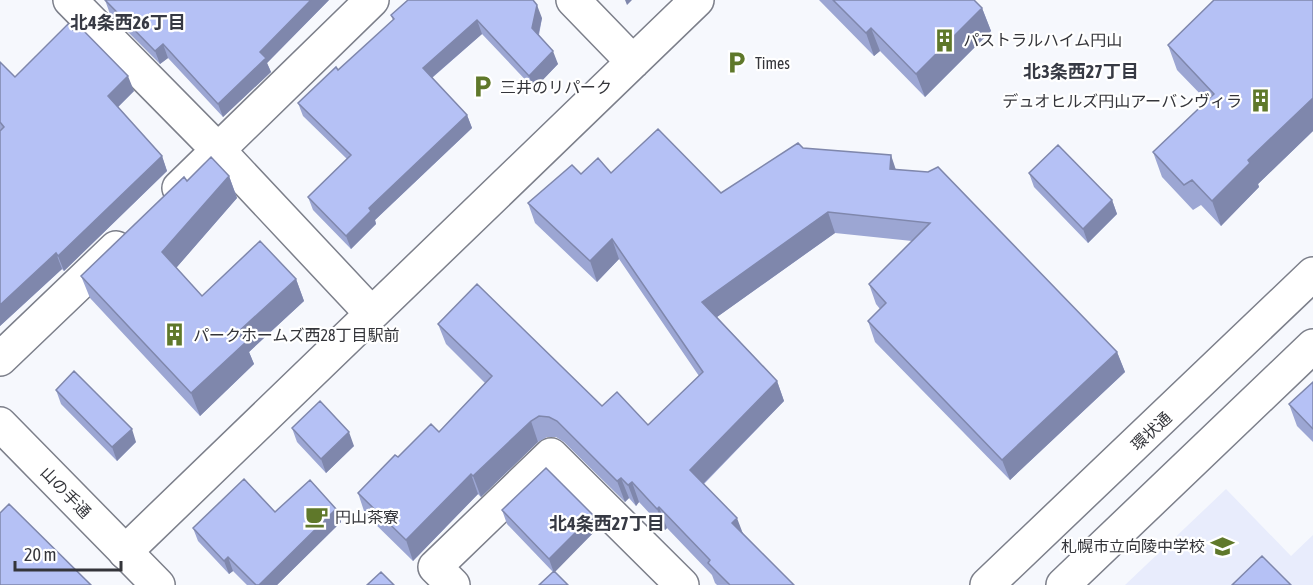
<svg xmlns="http://www.w3.org/2000/svg" width="1313" height="585" font-family="'Asap Condensed','Noto Sans JP',sans-serif">
<style>
.built{fill:#e8ecfc}
.lines{fill:none;stroke-linecap:round;stroke-linejoin:round}
.minor-casing{stroke:#7c7f8a;stroke-width:36}
.tertiary-casing{stroke:#7c7f8a;stroke-width:36}
.secondary-casing{stroke:#7c7f8a;stroke-width:36}
.minor{stroke:#fff;stroke-width:33}
.tertiary{stroke:#fff;stroke-width:33}
.secondary{stroke:#fff;stroke-width:33}
.wall{fill:#9ca6d3}
.shaded-wall{fill:#7f87ac}
.building{fill:#b5c1f5;stroke:#7f87ac;stroke-width:1.5}
.labels{text-anchor:middle;dominant-baseline:central;stroke-width:4.5;stroke-linejoin:round;paint-order:stroke}
.poi-label{font-size:16px;fill:#34353a;stroke:#fff;text-anchor:start}
.street-label{font-size:16px;fill:#34353a;stroke:#fff}
.neighbourhood-label{font-size:18px;font-weight:bold;fill:#373a44;stroke:#fff}
</style>
<rect width="100%" height="100%" fill="#f6f8fd"/>
<!-- built -->
<path class="built" d="M1226 489 1291 556 1313 535V585H1125Z"/>
<g class="lines">
<defs>
<path id="minor" d="M70 0 219 151 371 313
M573 0 633 62
M179 188 372 0
M0 359 116 248
M125 552 697 0
M453 585 435 567 551 455 682 585"/>
<path id="tertiary" d="M987 585 1313 274
M1063 585 1313 346"/>
<path id="secondary" d="M0 424 158 585"/>
</defs>
<!-- minor casing -->
<use href="#minor" class="minor-casing"/>
<!-- tertiary casing -->
<use href="#tertiary" class="tertiary-casing"/>
<!-- secondary casing -->
<use href="#secondary" class="secondary-casing"/>
<!-- minor -->
<use href="#minor" class="minor"/>
<!-- tertiary -->
<use href="#tertiary" class="tertiary"/>
<!-- secondary -->
<use href="#secondary" class="secondary"/>
</g>
<!-- wall -->
<path class="wall" d="M105 0H329L267 63 271 72 223 117 168 58 160 64 110 14Z
M819 0H974L982 8 991 31 925 97 880 51 874 56Z
M1313 0V131L1258 184 1259 187 1221 226 1201 205 1193 210 1162 177 1153 152 1207 101 1177 70 1168 45Z
M391 15 542 18 539 35 558 64 534 89 482 34 432 78 467 115 472 128 375 220 376 224 351 249 313 210 308 197 347 159 303 116 298 103 338 70 393 20Z
M0 62 15 77 134 91 118 107 162 156 167 171 64 271 62 269 0 326Z
M803 148 896 169 1117 352 1125 372 1010 480 875 342 868 321 880 309 876 304 869 284 912 241 835 233 717 317 777 381 784 401 704 484 743 533 794 585H717L715 583 712 575 667 528 665 530 639 502 636 506 629 498 625 502 564 442 556 437H547L538 442 481 497 478 494 413 561 365 514 358 493 398 457 439 432 485 383 446 344 438 324 602 406 648 425 699 376 619 259 597 282 535 223 528 203 581 174 611 173 721 193Z
M1029 173 1112 200 1117 214 1088 243 1034 187Z
M229 176 237 198 176 268 202 296 296 279 304 301 249 352 254 364 200 416 90 298 81 276 187 181Z
M1313 382V442L1297 426 1289 404Z
M56 390 136 442 117 461 61 404Z
M292 428 354 446 326 473 297 442Z
M336 509 341 522 277 585H247L233 571 229 574 198 541 193 528 275 512Z
M502 510 593 515 598 528 553 572 507 524Z"/>
<!-- shaded-wall -->
<path class="shaded-wall" d="M311 0H329L267 63 271 72 223 117 218 104 260 52Z
M625 0H632L627 5Z
M537 5 542 18 537 41 532 28Z
M982 8 991 31 925 97 916 74Z
M477 20 482 34 428 81 423 68Z
M871 28 880 51 874 56 866 33Z
M163 44 168 58 160 64 155 51Z
M553 51 558 64 534 89 529 76Z
M128 76 134 91 114 111 108 96Z
M1313 98V131L1258 184 1259 187 1221 226 1212 201 1248 160Z
M467 115 472 128 375 220 376 224 351 249 346 236 369 208Z
M891 155 898 176 890 169Z
M162 156 167 171 64 271 58 256Z
M229 176 237 198 170 275 162 252Z
M1112 200 1117 214 1088 243 1083 229Z
M828 212 835 233 710 322 702 302Z
M612 239 619 259 597 282 590 261Z
M56 253 62 269 0 326V305Z
M296 279 304 301 249 352 254 364 200 416 191 393 237 333Z
M1117 352 1125 372 1010 480 1002 460Z
M777 381 784 401 697 490 690 470Z
M531 421 538 442 481 497 473 476Z
M132 429 136 442 117 461 112 447Z
M349 432 354 446 326 473 321 459Z
M471 474 478 494 413 561 406 540Z
M621 478 629 498 625 502 617 481Z
M632 482 639 502 636 506 628 485Z
M659 507 667 528 665 530 657 509Z
M336 509 341 522 277 585H259Z
M593 515 598 528 554 573 549 559Z
M737 518 745 539 732 523Z
M228 557 233 571 229 574 224 561Z"/>
<!-- building -->
<path class="building" d="M105 0H311L260 52 266 58 218 104 163 44 155 51Z
M408 0H533L537 5 532 28 553 51 529 76 477 20 423 68 467 115 369 208 371 211 346 236 308 197 351 155 298 103 336 67 338 70 394 19 391 15Z
M833 0H974L982 8 916 74 871 28 866 33Z
M1214 0H1313V98L1248 160 1250 163 1212 201 1192 180 1184 185 1153 152 1214 94 1168 45Z
M68 24 73 30 78 25 128 76 108 96 162 156 58 256 56 253 0 305V131L4 127 0 122V62L15 77Z
M658 129 721 193 798 143 803 148 891 155 890 169 928 172 938 167 1117 352 1002 460 868 321 886 303 869 284 930 223 828 212 702 302 777 381 690 470 737 518 732 523 794 585H730L708 563 710 560 659 507 657 509 632 482 628 485 621 478 617 481 557 421 549 417 539 416 531 421 473 476 471 474 406 540 358 493 395 455 398 457 431 424 439 432 492 376 438 324 477 284 602 406 617 392 648 425 703 372 612 239 590 261 528 203 572 165 581 174 598 158 611 173Z
M1058 145 1112 200 1083 229 1029 173Z
M211 157 229 176 162 252 202 296 260 241 296 279 237 333 246 342 191 393 81 276 184 177 187 181Z
M74 371 132 429 112 447 56 390Z
M1313 382V429L1289 404Z
M320 401 349 432 321 459 292 428Z
M546 468 593 515 549 559 502 510Z
M244 479 275 512 310 480 336 509 259 585H256L228 557 224 561 193 528Z
M9 504 91 585H0V513Z
M1262 556 1291 585H1232Z
M554 571 568 585H539Z
M381 572 394 585H367Z"/>
<!-- icons -->
<defs>
<symbol id="building-bare" viewBox="-9 -9 18 18"><path d="M-4-6H4V6H1V3H-1V6H-4ZM-2.5-4.3h1.7v1.8h-1.7ZM.8-4.3h1.7v1.8H.8ZM-2.5-1h1.7V.8h-1.7ZM.8-1h1.7V.8H.8Z" fill="#5f782a" stroke="#fff" stroke-width="2.5" paint-order="stroke"/></symbol>
<symbol id="parking-bare" viewBox="-9 -9 18 18"><path d="M-3.5-5.5H1a3.5 3.5 0 0 1 0 7H-1V5.5H-3.5ZM-1-3.4V-.6H.8a1.4 1.4 0 0 0 0-2.8Z" fill="#5f782a" stroke="#fff" stroke-width="2.5" paint-order="stroke"/></symbol>
<symbol id="cafe-bare" viewBox="-9 -9 18 18"><path d="M-5.5-4.5H6V0H3Q3 3.5 0 3.5H-2.5Q-5.5 3.5-5.5 0ZM3-3.2v2h1.7v-2ZM-6 4.5H4V6H-6Z" fill="#5f782a" stroke="#fff" stroke-width="2.5" paint-order="stroke"/></symbol>
<symbol id="school-bare" viewBox="-9 -9 18 18"><path d="M0-5L7-2L0 1L-7-2ZM-4 1L0 2.5L4 1V4Q0 6-4 4Z" fill="#5f782a" stroke="#fff" stroke-width="2.5" paint-order="stroke"/></symbol>
</defs>
<g fill-rule="evenodd">
<use href="#building-bare" x="928" y="24" width="33" height="33"/>
<use href="#parking-bare" x="720" y="46" width="33" height="33"/>
<use href="#parking-bare" x="466" y="70" width="33" height="33"/>
<use href="#building-bare" x="1244" y="84" width="33" height="33"/>
<use href="#building-bare" x="158" y="318" width="33" height="33"/>
<use href="#cafe-bare" x="300" y="500" width="33" height="33"/>
<use href="#school-bare" x="1206" y="530" width="33" height="33"/>
</g>
<g class="labels">
<!-- poi labels -->
<g class="poi-label">
<text x="963" y="40">パストラルハイム円山</text>
<text x="755" y="63">Times</text>
<text x="500" y="87">三井のリパーク</text>
<text x="1242" y="101" text-anchor="end">デュオヒルズ円山アーバンヴィラ</text>
<text x="193" y="335">パークホームズ西28丁目駅前</text>
<text x="335" y="517">円山茶寮</text>
<text x="1205" y="546" text-anchor="end">札幌市立向陵中学校</text>
</g>
<!-- street labels -->
<g class="street-label">
<text transform="translate(1151 431) rotate(-43)">環状通</text>
<text transform="translate(66 492) rotate(46)">山の手通</text>
</g>
<!-- neighbourhood labels -->
<g class="neighbourhood-label">
<text x="128" y="22">北4条西26丁目</text>
<text x="1081" y="71">北3条西27丁目</text>
<text x="607" y="523">北4条西27丁目</text>
</g>
</g>
<!-- scale -->
<path d="M15 561v9h106v-9" fill="none" stroke="#34353a" stroke-width="3"/>
<text x="24" y="561" font-size="18" fill="#34353a" stroke="#ffffff" stroke-width="4.5" paint-order="stroke">20 m</text>
</svg>
